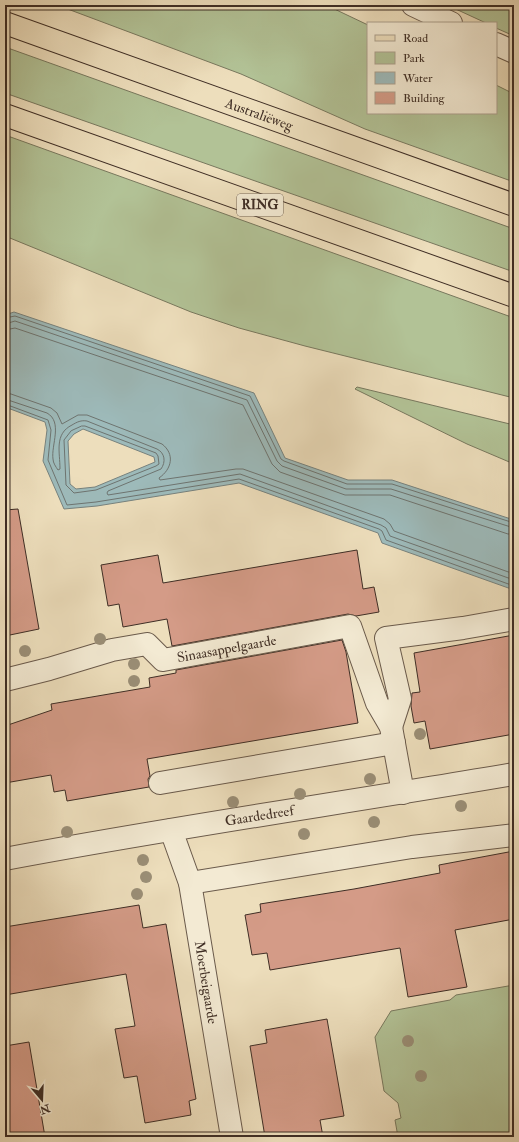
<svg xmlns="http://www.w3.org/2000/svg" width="519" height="1142" font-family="'IM FELL Double Pica',serif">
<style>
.green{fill:#b2c296;stroke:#78785e}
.water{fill:#9dbaba;stroke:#77827e;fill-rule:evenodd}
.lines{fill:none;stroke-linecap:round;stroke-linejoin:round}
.shore{stroke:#6e7470;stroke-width:1}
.building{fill:#d49b87;stroke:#3f2e25}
.minor-casing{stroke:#6a5a4b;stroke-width:24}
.major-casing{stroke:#3f2e25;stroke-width:24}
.minor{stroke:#f3ead3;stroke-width:22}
.major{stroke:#eddebc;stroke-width:22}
.tree{fill:#9a8e76}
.labels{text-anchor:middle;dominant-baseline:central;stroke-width:3.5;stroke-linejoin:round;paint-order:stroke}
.shield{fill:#f3ead3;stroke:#756659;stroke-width:1}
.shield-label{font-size:13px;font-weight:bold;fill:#3f2e25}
.street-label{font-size:14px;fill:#3f2e25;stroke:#f3ead3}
</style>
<rect width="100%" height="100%" fill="#eddebc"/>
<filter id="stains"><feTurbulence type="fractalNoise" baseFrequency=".005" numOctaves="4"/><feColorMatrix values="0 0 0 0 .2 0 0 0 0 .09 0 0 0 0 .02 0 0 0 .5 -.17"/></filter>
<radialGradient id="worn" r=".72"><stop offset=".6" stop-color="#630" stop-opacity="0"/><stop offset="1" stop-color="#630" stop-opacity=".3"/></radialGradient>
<!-- green -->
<path class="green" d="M57 5H326L368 25V113H496V85L514 94V182L365 129 241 74Z
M447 5H514V36L496 28V23H486Z
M5 47 514 229V272L5 93Z
M5 135 514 318V398L305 346 239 328 191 312 5 236Z
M357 387 514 425V464L467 444 355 389Z
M514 985V1137H398L395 1120 401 1118 398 1103 384 1091 375 1037 391 1011 450 1000 456 995Z"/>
<!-- water -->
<path class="water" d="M14 312 254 393 285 458 348 480H392L514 520V590L382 543 378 533 239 483 97 506 64 509 43 461 47 430 45 422 5 407V315ZM83 429 154 457 155 462 95 487 76 489 70 484 68 441 74 434Z"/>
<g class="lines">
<!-- shore -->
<path class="shore" d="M5 318 15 316 250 396 281 459 284 461 347 484H392L514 523
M5 324 15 321 247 400 277 461 282 466 346 489H391L514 528
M5 330 15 328 243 405 272 464 280 472 345 495H390L508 534H514
M5 393 11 394 51 408 57 413 62 424 78 415H87L162 444C175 454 172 469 159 478L160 480 236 469H243L384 519 390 524 394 531 514 574
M5 399 47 413C63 422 51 445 53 459 53 463 56 467 58 470L60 469C60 452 54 434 72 425 77 422 81 420 87 421L157 449C165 453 166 462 161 469L108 491 107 493 108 495 240 474 381 525 386 528 390 536 514 580
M5 404 48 420 51 430 48 460 67 505 96 502 239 479 379 529 382 531 386 540 514 586
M82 426H85L156 453 158 456 159 464 156 466 96 490 74 493 66 485 64 440 71 431Z"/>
</g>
<!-- building -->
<path class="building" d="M18 509 39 629 5 636V510Z
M357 550 363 589 374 587 379 612 356 616 348 614 172 646 167 619 123 627 119 604 108 606 101 565 158 555 163 583Z
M514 635V734L430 749 425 721 414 723 411 706 412 693 420 692 414 653Z
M342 640 346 652 358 723 147 759 150 776 148 779 149 787 96 796 67 801 65 790 54 792 51 775 5 783V726L52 710 51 704 150 687 149 678 176 673V670Z
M514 851V919L455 930 467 987 408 997 400 948 270 970 267 953 252 955 245 915 261 912 260 904 354 889 440 873 439 865Z
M139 905 143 928 166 924 196 1099 189 1101 191 1115 145 1123 137 1076 124 1078 115 1029 135 1026 126 974 5 995V927Z
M327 1019 344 1116 320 1120 323 1137H265L250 1046 267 1043 265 1030Z
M29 1042 45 1137H5V1046Z"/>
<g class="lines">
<defs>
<g id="minor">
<path d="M413 5 451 23"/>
<path d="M496 44 514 52"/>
<path id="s1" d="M5 680 49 669 112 650 147 644 163 660 350 626 377 703 391 727 403 793"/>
<path d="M391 727 400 699 386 638 463 628 514 619"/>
<path d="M160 783 394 743"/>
<path id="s2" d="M171 830 190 883 232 1137"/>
<path id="s3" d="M5 859C174 827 344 803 514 774"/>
<path d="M190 883 412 847 514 835"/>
</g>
<g id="major">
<path id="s4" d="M5 23 514 205"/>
<path d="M5 115 514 296"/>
</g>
</defs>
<!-- minor casing -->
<use href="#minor" class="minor-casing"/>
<!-- major casing -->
<use href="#major" class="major-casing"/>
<!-- minor -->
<use href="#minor" class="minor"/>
<!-- major -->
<use href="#major" class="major"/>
</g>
<!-- trees -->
<g class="tree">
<circle cx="100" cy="639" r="6"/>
<circle cx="25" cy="651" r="6"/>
<circle cx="134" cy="664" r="6"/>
<circle cx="134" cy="681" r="6"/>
<circle cx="420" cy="734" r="6"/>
<circle cx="370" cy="779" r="6"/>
<circle cx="300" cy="794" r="6"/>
<circle cx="233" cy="802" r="6"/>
<circle cx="461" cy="806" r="6"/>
<circle cx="374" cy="822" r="6"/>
<circle cx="67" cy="832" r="6"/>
<circle cx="304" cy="834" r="6"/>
<circle cx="143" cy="860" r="6"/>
<circle cx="146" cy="877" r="6"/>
<circle cx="137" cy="894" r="6"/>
<circle cx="408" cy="1041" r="6"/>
<circle cx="421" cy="1076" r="6"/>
</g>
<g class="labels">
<!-- shield labels -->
<rect class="shield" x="237" y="194" width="46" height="22" rx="3"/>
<g class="shield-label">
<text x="260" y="205">RING</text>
</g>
<!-- street labels -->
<g class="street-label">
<text stroke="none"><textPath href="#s4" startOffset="270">Australiëweg</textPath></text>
<text stroke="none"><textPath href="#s1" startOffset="234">Sinaasappelgaarde</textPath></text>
<text stroke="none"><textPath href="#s3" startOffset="258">Gaardedreef</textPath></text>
<text stroke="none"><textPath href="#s2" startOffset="157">Moerbeigaarde</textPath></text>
</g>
</g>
<!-- margin -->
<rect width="519" height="1142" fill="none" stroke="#eddebc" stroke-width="20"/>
<rect x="6" y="6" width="507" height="1130" fill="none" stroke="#3f2e25" stroke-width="2"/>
<rect x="10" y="10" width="499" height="1122" fill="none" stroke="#3f2e25"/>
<!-- legend -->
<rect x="367" y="22" width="130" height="92" fill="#f3ead3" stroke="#ab9f8d"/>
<rect x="375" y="35" width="20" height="6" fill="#eddebc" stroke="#ab9f8d"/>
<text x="403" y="42" font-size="12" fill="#3f2e25">Road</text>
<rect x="375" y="52" width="20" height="12" fill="#b2c296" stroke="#ab9f8d"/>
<text x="403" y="62" font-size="12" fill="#3f2e25">Park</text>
<rect x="375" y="72" width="20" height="12" fill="#9dbaba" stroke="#ab9f8d"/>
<text x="403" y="82" font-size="12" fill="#3f2e25">Water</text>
<rect x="375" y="92" width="20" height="12" fill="#d49b87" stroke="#ab9f8d"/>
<text x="403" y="102" font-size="12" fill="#3f2e25">Building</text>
<!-- north arrow -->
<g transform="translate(42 1100) rotate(161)" stroke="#f3ead3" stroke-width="3" paint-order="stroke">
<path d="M0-3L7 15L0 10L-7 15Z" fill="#3f2e25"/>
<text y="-6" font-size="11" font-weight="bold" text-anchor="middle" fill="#3f2e25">N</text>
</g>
<rect width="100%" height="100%" filter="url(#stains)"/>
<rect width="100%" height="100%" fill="url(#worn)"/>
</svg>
